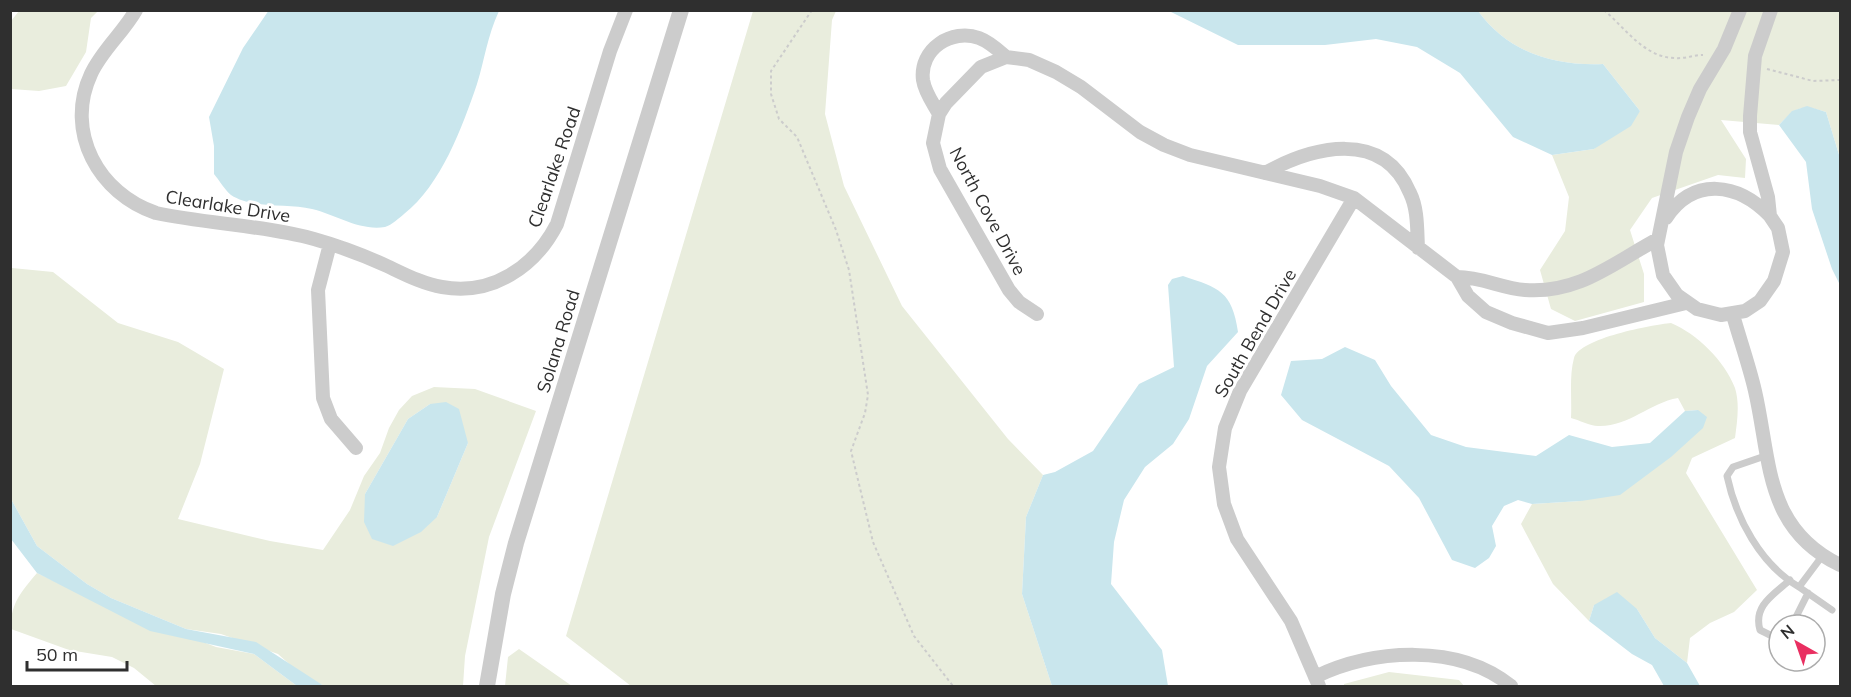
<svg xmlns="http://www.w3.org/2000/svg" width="1851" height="697" font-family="Mulish,sans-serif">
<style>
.green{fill:#e9eddd;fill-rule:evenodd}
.water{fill:#c9e6ed}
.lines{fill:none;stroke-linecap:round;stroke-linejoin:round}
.path{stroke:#ccc;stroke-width:2;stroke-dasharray:3 3;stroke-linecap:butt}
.service{stroke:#ccc;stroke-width:7}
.minor{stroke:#ccc;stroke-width:14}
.tertiary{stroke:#ccc;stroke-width:16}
.labels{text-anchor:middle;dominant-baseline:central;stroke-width:6;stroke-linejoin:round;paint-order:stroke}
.street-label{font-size:18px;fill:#2f2f2f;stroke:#fff}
</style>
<rect width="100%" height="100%" fill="#fff"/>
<!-- green -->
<path class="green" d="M19 11H98L91 18 86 52 66 86 39 91 11 89V21Z
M753 11H836L832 20 825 114 844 186 902 306 1008 439 1043 475 1026 517 1022 594 1052 686H631L566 636Z
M1478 11H1836L1840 12V158L1826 112C1801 104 1796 107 1779 125L1721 120 1746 159 1745 178 1718 175 1652 198 1630 230 1644 274V302L1575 321 1551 309 1540 270 1565 231 1569 197 1552 155 1594 149 1640 111 1603 64C1553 66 1508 52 1478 11Z
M10 265 12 268 53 272 118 323 178 342 224 369 200 464 178 519 270 541 323 550 350 510 364 476 380 453 389 428 399 410 412 396 434 387 475 389 536 411 489 537 465 656 463 686H324L297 671 278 654 221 634 186 629 111 598 87 584 37 546 11 499ZM430 404 468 443 437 517 365 494 408 419Z
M1671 323C1697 334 1724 360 1735 388 1740 404 1737 422 1735 438L1692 458 1686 473 1757 590 1734 612 1710 623 1690 638 1687 663 1655 638 1637 609 1594 605 1589 621 1553 584 1521 524 1532 504 1581 501 1698 410 1685 411 1678 398C1649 403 1629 427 1598 426 1590 426 1579 420 1571 418 1572 399 1569 376 1574 358 1580 338 1652 325 1671 323Z
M37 573 89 598 216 647 254 654 297 686H156L134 668 112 657 69 650 11 629C10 604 21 592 37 573Z
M519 649 572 686H505L508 657Z
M1389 672 1459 680 1464 686H1344V684Z"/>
<!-- water -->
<path class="water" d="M269 10 499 11C487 37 485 58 477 84 462 128 441 185 404 214 399 218 392 225 385 227 359 231 337 215 312 209 287 203 252 209 231 195 225 190 219 180 214 174V146L209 117 243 48Z
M1169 11H1478C1508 52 1553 66 1603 64L1640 111 1631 126 1594 149 1552 155 1513 137 1460 73 1417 47 1376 39 1325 45H1238Z
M1807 106 1826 112 1840 158V285L1832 269 1812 209 1806 162 1779 125 1792 111Z
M1183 276C1219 288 1232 291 1238 332L1207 366 1189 419 1173 444 1145 467 1124 500 1114 542 1111 584 1162 650 1168 686H1052L1022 594 1026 517 1043 475 1055 472 1093 451 1139 384 1174 367 1168 285 1172 279Z
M1345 347 1375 360 1391 386 1431 435 1466 447 1536 456 1569 435 1612 447 1650 443 1685 411 1698 410 1707 417 1703 428 1671 457 1620 495 1581 501 1532 504 1518 500 1504 506 1492 526 1496 546 1489 558 1475 568 1452 560 1419 498 1389 466 1302 420 1281 395 1291 361 1322 359Z
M446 402 459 409 468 443 437 517 421 532 393 546 372 539 364 522 365 494 408 419 430 404Z
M11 499 37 546 87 584 111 598 186 629 256 642 324 686H297L254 654 150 631 37 573 11 539Z
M1617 592 1637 609 1655 638 1687 663 1700 686H1664L1652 665 1632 654 1589 621 1594 605Z"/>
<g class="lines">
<!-- path -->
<path class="path" d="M812 10 771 71V94L779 119 797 137 836 230 849 270 868 395 865 413 851 451 873 542 914 636 953 686
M1604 10C1625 28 1645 58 1675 58 1684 59 1694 55 1703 55
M1767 69 1813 81 1840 80"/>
<!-- service -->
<path class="service" d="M1765 456 1733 467 1727 476C1736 518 1760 564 1799 587L1823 555
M1799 587 1832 610
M1792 625 1808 593
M1779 634 1772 636 1760 630C1753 606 1773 595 1790 580"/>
<!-- minor -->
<path class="minor" d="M136 10C123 33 102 50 91 74 64 132 99 194 156 213 208 224 262 225 314 239 339 246 363 255 387 266 404 274 423 284 442 287 492 296 535 267 557 224L610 51 626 10
M1740 10 1724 49 1700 89 1688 117 1676 152 1657 245 1663 275 1677 295 1697 309 1721 315 1745 311 1760 301 1774 281 1783 252 1778 228 1770 216 1768 197 1750 132V116L1755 56 1771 10
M939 114C933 103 925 93 923 80 919 49 952 28 979 38 990 42 998 50 1006 57
M1265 173C1312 147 1383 128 1410 193 1418 209 1417 230 1418 248
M1666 218C1694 176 1738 183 1770 216
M1658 239C1613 263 1579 294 1525 290 1501 288 1482 277 1457 277L1468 296 1486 312 1512 323 1548 333 1583 328 1686 303
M330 244 318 290 323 398 331 419 356 448
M1037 314 1019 302 1009 290 940 169 933 143 939 114 946 103 981 67 1006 57 1029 60 1056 72 1081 87 1140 132 1164 145 1190 155 1320 186 1354 198 1457 277
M1733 315C1740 340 1749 365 1755 391 1771 460 1764 528 1840 565
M1315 677C1373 649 1458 643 1511 686
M1319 686 1291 621 1237 539 1224 504 1219 467 1225 428 1240 391 1354 198"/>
<!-- tertiary -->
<path class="tertiary" d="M487 686 503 594 516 543 681 10"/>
</g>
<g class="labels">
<!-- street labels -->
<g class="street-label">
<text transform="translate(554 167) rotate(-71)">Clearlake Road</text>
<text transform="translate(228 206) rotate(9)">Clearlake Drive</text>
<text transform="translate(988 211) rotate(62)">North Cove Drive</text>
<text transform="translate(1255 333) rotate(-60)">South Bend Drive</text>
<text transform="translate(558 341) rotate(-73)">Solana Road</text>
</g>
</g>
<!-- border -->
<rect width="1851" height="697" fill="none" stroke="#2f2f2f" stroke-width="24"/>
<!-- north arrow -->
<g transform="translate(1797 643) rotate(320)"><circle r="28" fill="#ffffff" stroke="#acacac" stroke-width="1.5"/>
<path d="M0-4.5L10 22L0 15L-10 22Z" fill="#e92f61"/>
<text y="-9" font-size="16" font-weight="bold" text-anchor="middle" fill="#2f2f2f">N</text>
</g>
<!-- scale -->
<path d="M27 661v9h100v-9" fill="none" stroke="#2f2f2f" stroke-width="3"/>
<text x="36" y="661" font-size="18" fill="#2f2f2f" stroke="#ffffff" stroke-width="4.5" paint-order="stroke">50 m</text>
</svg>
